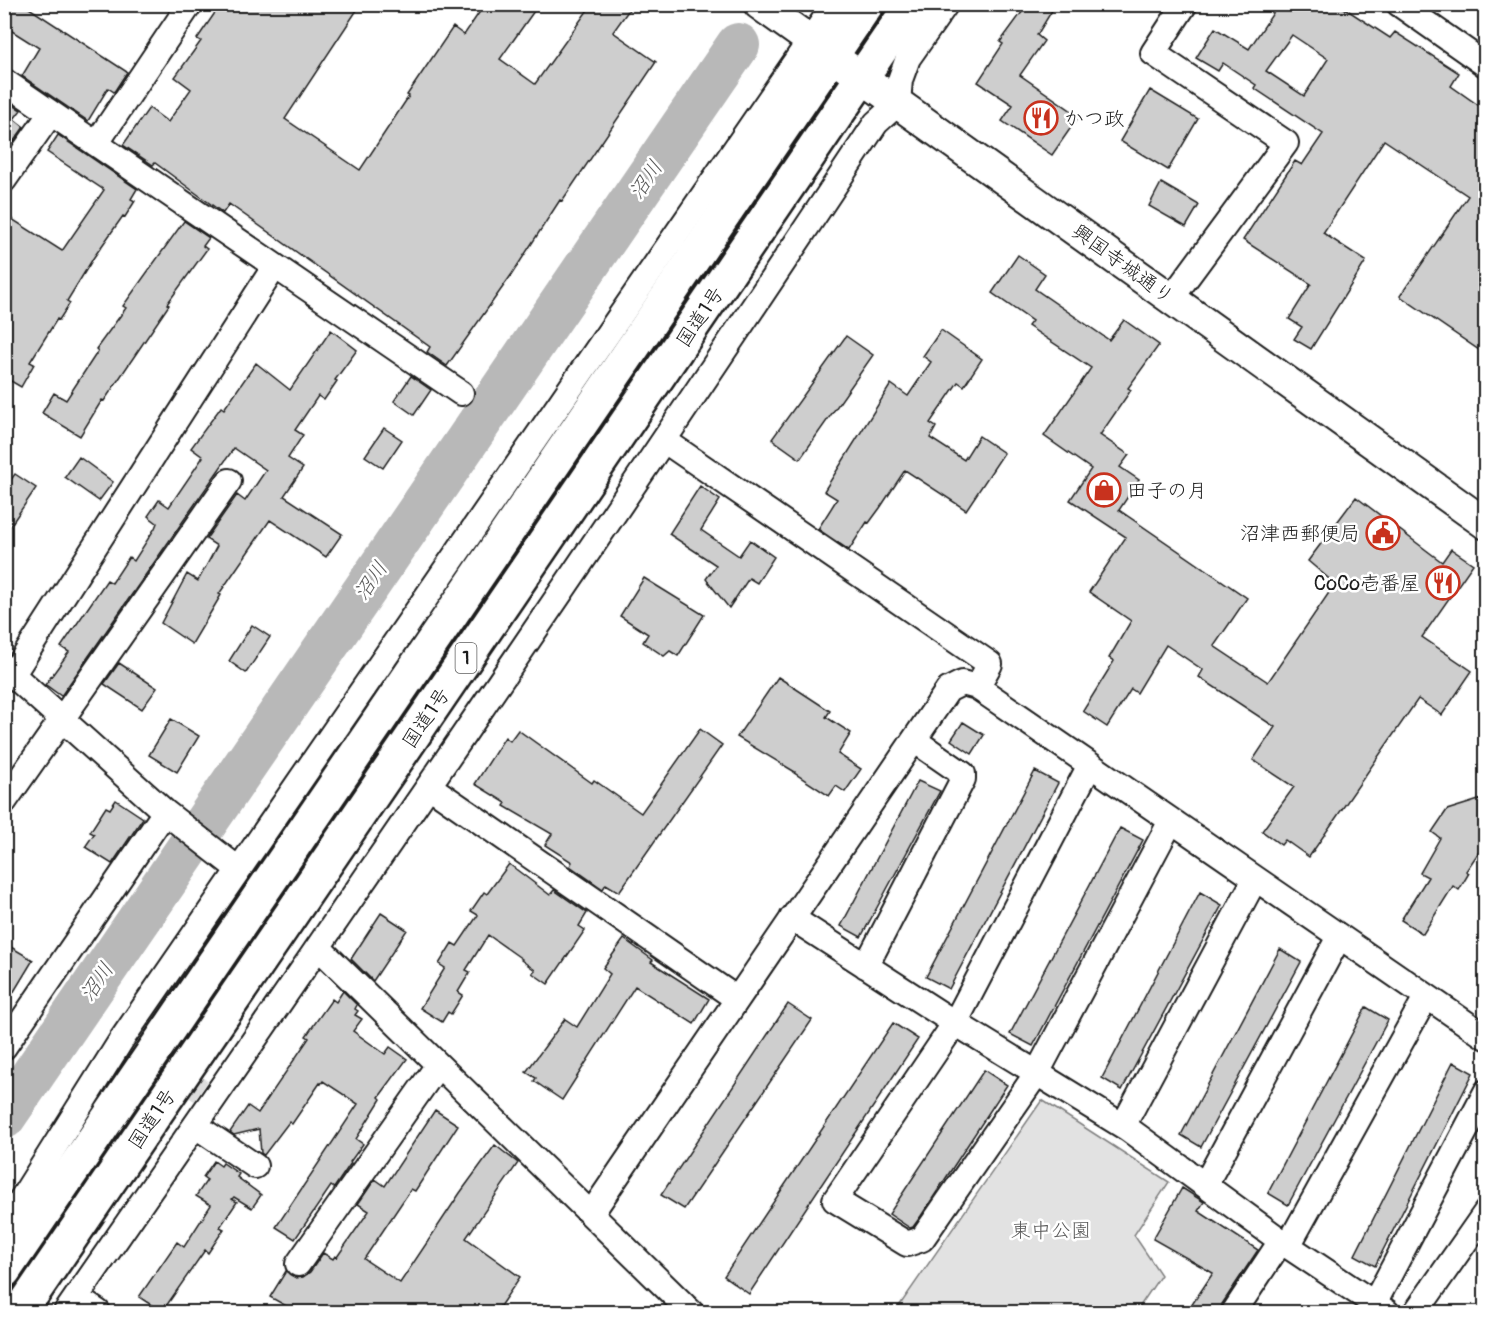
<svg xmlns="http://www.w3.org/2000/svg" width="1490" height="1317" font-family="Pangolin,'Klee One',sans-serif">
<style>
.green{fill:#e2e2e2;stroke:#7f7f7f;stroke-width:1.5}
.lines{fill:none;stroke-linecap:round;stroke-linejoin:round}
.river{stroke:#b8b8b8;stroke-width:44}
.building{fill:#cecece;stroke:#1c1c1c;stroke-width:1.5;fill-rule:evenodd}
.minor-tunnel{stroke:#ddd;stroke-width:24;stroke-dasharray:24 12;stroke-linecap:butt}
.minor-casing{stroke:#1c1c1c;stroke-width:28}
.major-casing{stroke:#1c1c1c;stroke-width:34}
.highway-casing{stroke:#1c1c1c;stroke-width:38}
.minor{stroke:#fff;stroke-width:24}
.major{stroke:#fff;stroke-width:30}
.highway{stroke:#fff;stroke-width:33}
.labels{text-anchor:middle;dominant-baseline:central;stroke-width:5;stroke-linejoin:round;paint-order:stroke}
.shield{fill:#fff;stroke:#606060;stroke-width:1.5}
.shield-label{font-size:18px;font-weight:bold;fill:#1c1c1c}
.poi-label{font-size:20px;fill:#1c1c1c;stroke:#fff;text-anchor:start}
.street-label{font-size:20px;fill:#1c1c1c;stroke:#fff}
.park-label{font-size:20px;fill:#575757;stroke:#fff}
.water-label{font-size:21px;font-style:italic;fill:#5a5a5a;stroke:#fff}
</style>
<rect width="100%" height="100%" fill="#fff"/>
<filter id="ink" filterUnits="userSpaceOnUse"><feTurbulence type="fractalNoise" baseFrequency=".0167" numOctaves="2"/><feDisplacementMap in="SourceGraphic" scale="12" xChannelSelector="R" yChannelSelector="G"/><feConvolveMatrix kernelMatrix="1 2 1 2 8 2 1 2 1" color-interpolation-filters="sRGB"/></filter>
<g filter="url(#ink)">
<!-- green -->
<path class="green" d="M1042 1100 1169 1182 1134 1235 1161 1275 1136 1312H895Z"/>
<g class="lines">
<!-- river -->
<path class="river" d="M4 1117 738 45"/>
</g>
<!-- building -->
<path class="building" d="M4 4H23L127 72 114 92 108 88 88 121 22 76 39 48 4 26Z
M221 4H361L285 119 360 170 409 96 407 95 453 27 464 35 485 4H539L500 59 535 84 592 4H633L613 32 656 62 562 201 560 200 512 274 447 366 427 352 430 347 229 204 223 213 155 163 153 165 123 145 149 108 168 122 191 89 175 77 201 41 197 39Z
M1028 4H1056L1037 35 1044 41 1020 75 1079 116 1052 155 1002 121 1013 105 978 82 1003 44 1000 42Z
M1279 4H1338L1390 38 1395 32 1459 73 1451 86 1485 110V354L1400 296 1468 196 1384 140 1323 233 1366 261 1311 349 1294 339 1302 327 1289 319 1311 284 1243 240 1295 161 1302 165 1323 134 1254 88 1256 85 1223 63 1218 71 1196 58 1215 28 1249 49ZM1292 35 1328 59 1304 96 1266 71Z
M1150 90 1198 119 1168 170 1120 141Z
M7 101 21 110 14 119 24 127 8 149 4 147V105Z
M58 135 137 189 131 199 135 201 125 217 123 216 94 257 67 301 70 303 59 320 57 319 30 362 34 364 21 387 4 377V232L12 219 62 251 104 190 47 152Z
M1161 183 1199 205 1186 227 1149 206Z
M184 221 209 238 203 246 207 249 167 304 169 305 104 401 102 400 80 436 42 413 54 393 66 400 98 351 96 349 126 308 123 306Z
M1018 255 1045 274 1035 289 1109 340 1124 320 1159 345 1128 388 1131 390 1100 435 1129 455 1120 467 1139 480 1119 510 1247 598 1214 646 1268 682 1335 584 1308 561 1356 497 1442 562 1451 549 1473 564 1422 637 1472 671 1442 715 1418 699 1309 857 1285 840 1281 845 1262 831 1294 787 1253 760 1275 727 1199 677 1203 670 1166 645 1137 693 1131 689 1107 727 1083 711 1114 661 1109 658 1131 621 1089 592 1126 537 1070 500 1091 469 1044 436 1091 368 1028 326 1032 321 992 293Z
M331 330 357 350 335 380 337 381 324 400 318 396 295 430 303 435 288 458 303 468 284 496 342 534 326 557 270 520 219 594 221 595 192 644 161 623 187 574 198 581 217 546 206 539 237 495 245 501 266 470 234 448 61 696 47 686 45 685 69 652 61 647 107 580 112 583 129 557 134 561 155 528 157 523 148 516 159 500 169 507 203 457 191 448 221 407 224 409 256 363 290 390Z
M941 330 982 359 964 386 958 382 930 423 936 427 930 438 964 460 979 436 1004 453 966 510 905 470 880 508 869 523 867 522 849 550 818 529 837 499 824 491 891 384 908 396 931 362 923 356Z
M846 336 873 355 800 459 772 439Z
M411 376 431 390 414 415 394 401Z
M384 428 402 440 383 468 365 456Z
M79 457 113 482 99 501 65 477Z
M15 474 36 488 4 535V489Z
M700 486 720 500 701 530 739 556 750 540 774 557 757 583 749 578 729 608 706 579 716 565 669 534Z
M644 578 704 615 678 656 670 651 664 656 643 642 648 634 620 616Z
M252 625 270 637 246 673 229 661Z
M119 663 157 688 142 709 104 684Z
M778 677 830 711 826 717 851 733 838 754 861 769 845 792 836 786 829 796 794 773 795 772 737 737Z
M171 719 199 736 177 772 149 755Z
M963 722 984 735 972 754 951 740Z
M700 729 722 745 619 892 606 884 603 889 570 866 572 862 545 845 552 834 504 806 506 803 475 784 505 737 510 741 518 730 592 783 594 780 641 813Z
M1035 771 1058 783 949 989 926 977Z
M918 781 940 791 861 937 841 926Z
M1485 798V843L1466 871 1469 873 1459 890 1453 886 1423 934 1401 920 1428 877 1420 873 1440 838 1432 832 1447 810Z
M116 800 143 818 112 864 85 847 94 834 90 832 106 807 110 809Z
M1120 828 1143 840 1033 1046 1010 1034Z
M509 864 550 895 554 890 587 913 579 926 585 930 548 984 532 973 535 970 521 960 522 959 488 935 466 970 470 972 458 992 463 995 451 1014 448 1012 442 1022 420 1008 445 968 439 964 452 943 457 946 478 915 471 911 484 892 487 894Z
M1200 892 1222 905 1122 1090 1102 1078Z
M381 913 407 930 373 981 351 959Z
M624 939 653 960 651 962 709 999 694 1024 635 986 562 1100 534 1081 536 1078 526 1072 565 1019 577 1027 610 974 603 968Z
M4 943 33 960 4 1008Z
M1280 949 1301 962 1201 1147 1181 1135Z
M343 991 357 1005 355 1009 358 1011 355 1015 362 1019 353 1031 385 1054 390 1047 407 1059 379 1097 381 1099 356 1139 363 1144 350 1162 351 1163 334 1188 331 1186 295 1239 276 1227 358 1104 323 1081 321 1084 320 1083 292 1124 289 1122 264 1155 261 1153 259 1129 234 1135 230 1132 248 1106 258 1113 309 1038 306 1036 332 999 336 1002Z
M788 1004 812 1020 684 1209 661 1195Z
M1366 1007 1388 1020 1288 1205 1268 1193Z
M893 1023 918 1039 749 1294 724 1276Z
M1453 1062 1473 1073 1375 1266 1355 1255Z
M984 1070 1007 1085 921 1216 913 1227 910 1228 889 1214Z
M435 1110 458 1125 415 1191 411 1189 364 1259 400 1283 460 1193 495 1145 518 1163 466 1238 520 1277 496 1312H297L270 1297 286 1271 296 1278 303 1277 310 1272 323 1253 333 1259 335 1256 337 1257 369 1211 358 1204 375 1179 385 1186Z
M214 1161 221 1166 223 1163 239 1174 237 1177 261 1195 252 1208 234 1197 232 1199 237 1202 220 1227 224 1229 208 1253 205 1250 162 1312 139 1297 177 1242 184 1247 211 1205 196 1196 207 1180 203 1177Z
M1182 1188 1204 1202 1198 1211 1258 1250 1222 1304 1220 1312H1187L1213 1273 1153 1239Z"/>
<g class="lines">
<!-- minor-tunnel -->
<path class="minor-tunnel" d="M135 1047 201 1091"/>
<defs>
<path id="minor" d="M1399 4 1486 65
M4 81 461 393
M96 144 190 4
M4 180 51 113
M1171 299 1286 143 1153 53 1185 4
M665 441 990 664 977 687
M4 667 165 812 238 869
M13 674 275 266
M1090 765 955 1023 835 1200 907 1244 922 1239 1037 1073 1171 821
M429 786 737 999
M4 802 229 481
M792 918 947 1018 1128 1129 1288 1246 1387 1312
M319 948 691 1312
M866 966 963 779V774L914 740
M4 1047 165 812
M196 1126 255 1166
M1123 1126 1255 879
M1205 1185 1339 937
M591 1214 948 690 962 683 977 687 1486 1037
M4 1227 122 1039 835 4
M1288 1246 1426 997
M298 1264 438 1065
M77 1298 98 1312
M1374 1304 1486 1092
M66 1312C339 918 611 523 876 123L898 103 900 80 908 58 946 4
M1234 1312 1281 1241
M1416 1312 1486 1212"/>
<path id="major" d="M759 4 1486 524"/>
<path id="highway" d="M4 1271 867 4
M20 1312 912 4"/>
</defs>
<!-- minor casing -->
<use href="#minor" class="minor-casing"/>
<!-- major casing -->
<use href="#major" class="major-casing"/>
<!-- highway casing -->
<use href="#highway" class="highway-casing"/>
<!-- minor -->
<use href="#minor" class="minor"/>
<!-- major -->
<use href="#major" class="major"/>
<!-- highway -->
<use href="#highway" class="highway"/>
</g>
</g>
<!-- icons -->
<defs>
<symbol id="restaurant-ring" viewBox="-11 -11 22 22"><circle r="9.5" fill="#fff" stroke="#c8321e" stroke-width="1.5"/><path d="M-5-6h1v4h1v-4h1v4h1v-4h1v5L-1.5 .5V6h-2V.5L-5-1ZM5-6V6H3V1.5H1.5Q1.5-4 5-6Z" fill="#c8321e"/></symbol>
<symbol id="shop-ring" viewBox="-11 -11 22 22"><circle r="9.5" fill="#fff" stroke="#c8321e" stroke-width="1.5"/><path d="M-5-2.5h2.3a2.7 3.5 0 0 1 5.4 0H5L5.5 6h-11ZM-1.5-2.5h3a1.5 2.3 0 0 0-3 0Z" fill="#c8321e"/></symbol>
<symbol id="civic-ring" viewBox="-11 -11 22 22"><circle r="9.5" fill="#fff" stroke="#c8321e" stroke-width="1.5"/><path d="M-.6-6.5H3V-4.5H.6V-3L4-1V1h2V6H-6V1h2V-1L-.6-3ZM-1.2 2.5V6h2.4V2.5Z" fill="#c8321e"/></symbol>
</defs>
<g fill-rule="evenodd">
<use href="#restaurant-ring" x="1022" y="99" width="38" height="38"/>
<use href="#shop-ring" x="1085" y="471" width="38" height="38"/>
<use href="#civic-ring" x="1364" y="514" width="38" height="38"/>
<use href="#restaurant-ring" x="1424" y="564" width="38" height="38"/>
</g>
<g class="labels">
<!-- shield labels -->
<rect class="shield" x="455.5" y="643" width="21" height="30" rx="4.5"/>
<g class="shield-label">
<text x="466" y="658">1</text>
</g>
<!-- poi labels -->
<g class="poi-label">
<text x="1064" y="118">かつ政</text>
<text x="1127" y="490">田子の月</text>
<text x="1360" y="533" text-anchor="end">沼津西郵便局</text>
<text x="1420" y="583" text-anchor="end">CoCo壱番屋</text>
</g>
<!-- street labels -->
<g class="street-label">
<text transform="translate(1123 264) rotate(36)">興国寺城通り</text>
<text transform="translate(700 317) rotate(-56)">国道1号</text>
<text transform="translate(426 718) rotate(-56)">国道1号</text>
<text transform="translate(152 1119) rotate(-56)">国道1号</text>
</g>
<!-- park labels -->
<g class="park-label">
<text x="1051" y="1230">東中公園</text>
</g>
<!-- water labels -->
<g class="water-label">
<text transform="translate(646 180) rotate(-56)">沼川</text>
<text transform="translate(371 581) rotate(-56)">沼川</text>
<text transform="translate(97 982) rotate(-56)">沼川</text>
</g>
</g>
<!-- margin -->
<rect width="1490" height="1317" fill="none" stroke="#fff" stroke-width="24"/>
<rect x="12" y="12" width="1466" height="1293" fill="none" stroke="#1c1c1c" stroke-width="2" filter="url(#ink)"/>
</svg>
